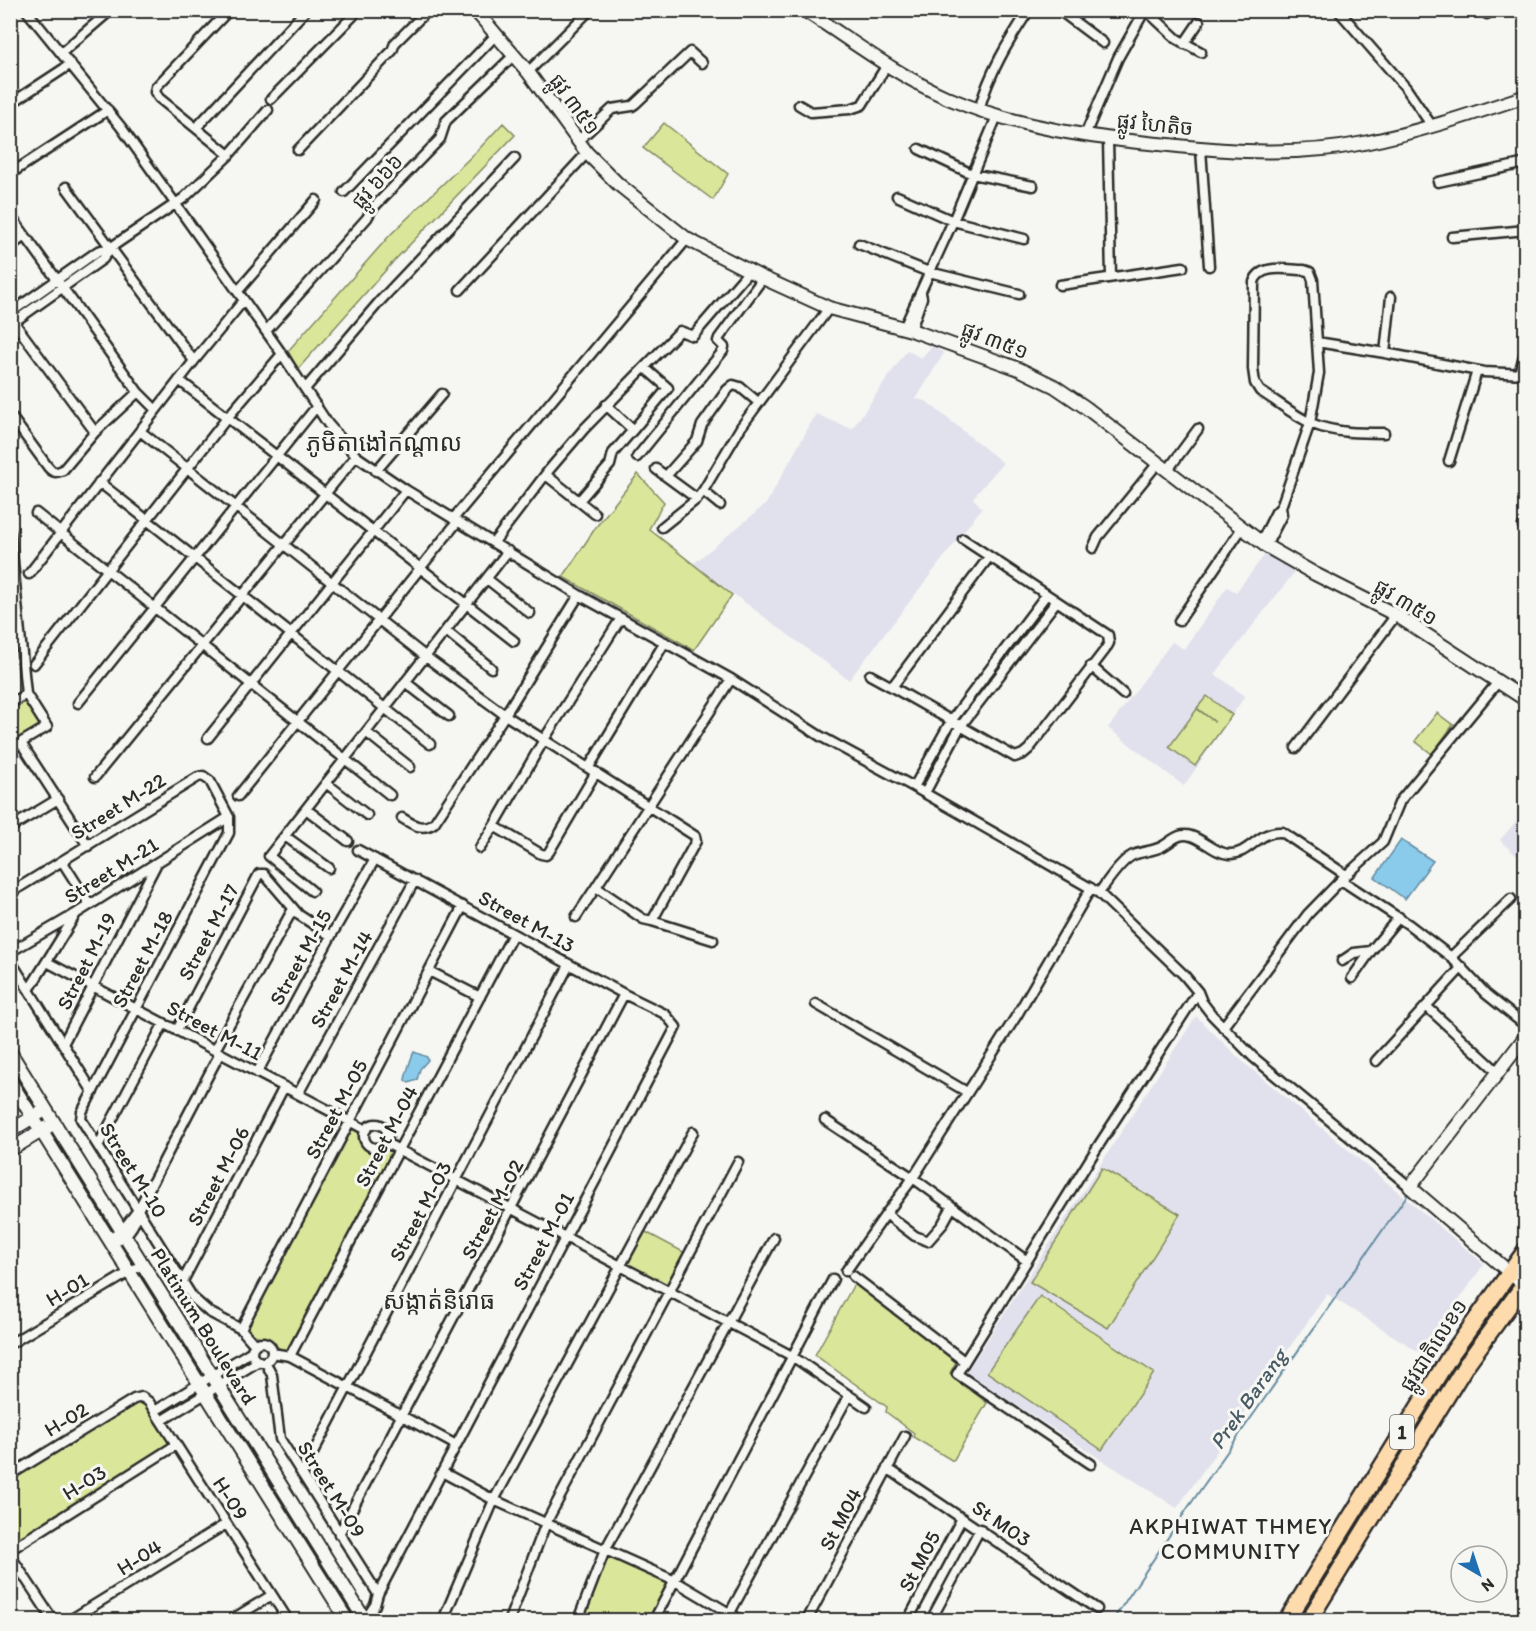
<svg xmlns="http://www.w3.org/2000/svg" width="1536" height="1631" font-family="Itim,'Noto Sans Khmer',sans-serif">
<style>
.built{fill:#e1e1ed}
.green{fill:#dae699;stroke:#828862;stroke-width:1.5}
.water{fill:#8acbeb;stroke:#648b9e;stroke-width:1.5}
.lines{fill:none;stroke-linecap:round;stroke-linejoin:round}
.stream{stroke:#648b9e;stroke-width:2}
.street-casing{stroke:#2b2b2b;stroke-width:13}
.secondary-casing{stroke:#2b2b2b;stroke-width:16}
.highway-casing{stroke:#2b2b2b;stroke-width:20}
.street{stroke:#f6f6f2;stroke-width:8}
.secondary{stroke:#f6f6f2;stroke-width:12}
.highway{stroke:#fedbac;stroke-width:15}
.labels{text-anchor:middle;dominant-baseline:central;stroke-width:6;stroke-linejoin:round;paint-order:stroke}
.shield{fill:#f6f6f2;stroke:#686867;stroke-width:1.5}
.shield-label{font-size:20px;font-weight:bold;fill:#2b2b2b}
.street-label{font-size:21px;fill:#2b2b2b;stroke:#f6f6f2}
.water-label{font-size:22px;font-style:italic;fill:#485b65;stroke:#f6f6f2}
.neighbourhood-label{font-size:22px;letter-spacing:1.5px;fill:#2b2b2b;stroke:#f6f6f2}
.quarter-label{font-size:24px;fill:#2b2b2b;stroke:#f6f6f2}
</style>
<rect width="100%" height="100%" fill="#f6f6f2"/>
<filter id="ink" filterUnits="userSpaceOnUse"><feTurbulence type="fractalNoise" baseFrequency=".0167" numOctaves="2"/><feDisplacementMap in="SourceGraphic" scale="12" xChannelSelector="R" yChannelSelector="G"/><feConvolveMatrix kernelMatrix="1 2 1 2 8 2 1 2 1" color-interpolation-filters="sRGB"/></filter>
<g filter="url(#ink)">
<!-- built -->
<path class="built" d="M932 346 944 353 916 399 926 401 1003 463 973 498 982 508 849 680 693 564 766 504 816 414 852 429 907 350 921 358Z
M1267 552 1297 569 1215 674 1245 696 1184 786 1108 728 1172 642 1184 649 1227 587 1236 592Z
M1525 811V864L1500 840Z
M1196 1016 1242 1061 1484 1264 1422 1354 1327 1294 1177 1508 966 1373Z"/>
<!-- green -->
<path class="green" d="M503 123 515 135 393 262 298 369 288 351 390 235 478 150Z
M664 123 728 174 713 200 643 148Z
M638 474 664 502 649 529 732 595 694 650 563 577 596 527Z
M26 694 47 727 11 749V704Z
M1207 696 1232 715 1195 766 1169 747 1197 709 1215 722 1197 708Z
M1437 713 1453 725 1432 754 1415 741Z
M350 1122 366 1130 364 1140 369 1146 380 1148 386 1143 399 1150 290 1356 269 1341 241 1329Z
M1102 1168 1180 1214 1108 1328 1030 1282Z
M640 1229 689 1255 669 1292 620 1267Z
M854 1284 957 1360 950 1373 987 1403 953 1461 913 1437 914 1433 886 1412 887 1407 815 1355Z
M1040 1296 1154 1373 1102 1450 987 1372Z
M142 1397 174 1444 11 1550V1475Z
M605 1550 675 1581 654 1620H578Z"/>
<!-- water -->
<path class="water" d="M1401 840 1433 861 1405 899 1375 877Z
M414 1052 427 1057 428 1060 420 1069 417 1080 409 1083 405 1080C405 1077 412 1055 414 1052Z"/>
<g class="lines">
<!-- stream -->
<path class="stream" d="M1113 1620 1187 1509 1408 1194"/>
<defs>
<path id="street" d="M26 10 121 127 282 354 328 424 356 456 406 490 579 595 731 679 820 736 914 787 1099 893 1184 975 1198 992 1202 1002 1212 1015 1253 1057 1410 1187
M229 10 156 87 155 92 159 98 229 155
M1059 10 1103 43
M1146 10 1177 39 1201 52
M1338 10 1406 88 1432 126
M1487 14 1492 10
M1184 44 1199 22
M61 53 111 10
M528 72 590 10
M271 99 353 16 354 10
M10 104 71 64
M799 105 811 112 850 109 862 105 887 65
M979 110C989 73 1008 42 1029 10
M197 127 306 10
M1085 135 1118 58 1145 10
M1108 139 1111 277
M578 141 612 109 632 106 635 104 690 52 702 63
M919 149 972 174 1033 186
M1201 149 1209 266
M298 150 392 51 395 43 428 10
M10 174 108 110
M1438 182 1526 163
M66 187 194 361
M344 192 496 35
M897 196 953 221 1024 239
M16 223 138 392 156 410
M1452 237 1526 230
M859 244 929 272 1019 294
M10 246 25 236
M1060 285 1183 267
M460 290 587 153
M238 291 316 200
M10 313 98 251 110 248 184 198 229 155 268 110
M10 317 95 432
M11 324 103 259 110 248
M904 328 953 221 997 116
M911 330 922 298 921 293
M266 331 367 218 372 209 440 139 446 121 513 56
M1317 342 1385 353 1484 372 1526 374
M1385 353 1391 297
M1519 374 1526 348
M179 380 514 641
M305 389 380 301 515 158
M10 415 48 467C53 473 56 473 63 470L95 432 138 392
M633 430 668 388 645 368
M140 431 426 657 505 715 695 836 696 841 652 921 713 940
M637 457 723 351 724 347 718 341 719 338 763 278
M1449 461 1477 371
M656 469 697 499
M376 471 442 394
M1167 471 1198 429
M546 475 595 514
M667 475 697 441 702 425 727 390 733 385 740 387 758 402
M99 482 430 744
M703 491 720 505
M579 501 610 465 613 453 633 430 606 405
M36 513 390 795
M453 519 687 239
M1523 526 1526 521
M662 527 697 499 703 491 741 427 829 308
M10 532 26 694 47 727 10 749
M963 539 1108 635 1109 643 1105 650 1029 749 1023 754 1015 757 892 687 989 557
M494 542 549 470 584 429 680 331 693 336 749 271
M1261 542 1276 512 1281 507
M1266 546 1282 515 1281 507 1310 423 1319 373 1313 280 1310 272 1304 270C1288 270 1260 263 1254 282L1253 369 1255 383 1260 391C1277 401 1294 416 1313 424 1335 433 1360 433 1384 433
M1093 548 1098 537 1158 463
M29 574 194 361 244 300
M487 579 530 613
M1179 621 1242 528
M446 631 491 668
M34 664 227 418 282 354
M1091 666 1123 694
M870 675 892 687
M405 682 449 716
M78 703 317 406
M10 704 26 694
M366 732 410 767
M208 738 406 490
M21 743 88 846
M1296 748 1396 615
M589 767 665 642
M95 777 356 456
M326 783 367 815
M914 787 951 721 1046 595
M925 793 960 727 1056 602
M238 796 458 521
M306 809 348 841
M402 818C413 825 422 831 434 823L505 715 579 595
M494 826 541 854 546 855 549 852 596 772
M10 828 58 799
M285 836 329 868
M480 848 494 826 545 738 621 618
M358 850 624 994 665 1014 676 1027 378 1594 375 1605 365 1620
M62 861 90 905
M1341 880 1408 924 1451 957 1486 994 1526 1026
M312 891 269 856 508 551
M10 893 198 777 203 776 210 781 229 817V833L82 1112 81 1119 193 1298 209 1312 241 1329 255 1345
M1099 893C1107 882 1123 857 1136 854 1145 851 1154 851 1163 846 1172 841 1179 832 1191 836 1204 840 1215 853 1229 854 1250 855 1258 830 1282 832L1346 875
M576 917 596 887
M652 921 643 919 596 887 731 679
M10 952 77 913 229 817
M1451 957 1511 899
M10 960 93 1092
M1342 961 1354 953 1371 951 1399 917
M47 962 366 1130
M429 971 480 997
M1352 978 1371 951
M29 990 76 914
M816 1004 967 1092
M1426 1006 1498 1072
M1223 1027 1308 914 1341 880 1383 842 1400 801 1498 682
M177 1030 259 874H264L299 915 331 936
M63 1044 157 863
M215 1050 293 909
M1376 1061 1462 967
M257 1073 331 936 375 859
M298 1094 415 880
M825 1120 913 1178 1027 1261
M364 1136a12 12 0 1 1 24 0a12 12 0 1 1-24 0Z
M386 1143 792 1356 866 1407
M98 1146 164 1023
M952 1207 942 1225 928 1241 915 1236 886 1214 913 1178 1017 1015 1091 888
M109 1239 122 1231 138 1210 220 1053
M112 1244C127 1235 135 1228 138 1210
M846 1271 886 1214
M853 1276 964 1361
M183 1281 284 1087
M241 1329 463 906
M252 1352a10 10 0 1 1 20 0a10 10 0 1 1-20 0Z
M10 1344 143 1264
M272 1353 290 1356 456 1445
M290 1356 513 934
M265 1361 272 1375 280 1439 378 1594
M155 1411 252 1351
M161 1421 259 1361
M1091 1464 957 1374 1095 1151 1198 992
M887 1468 1097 1609
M442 1472 494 1500 675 1581 741 1620
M302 1474 569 965
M10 1475 134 1399 142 1397 149 1402 288 1620
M339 1534 624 994
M10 1550 176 1445
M10 1555 53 1620
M70 1620 226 1524
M231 1620 272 1595
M443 1620 494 1500 693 1132
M509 1620 546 1523 738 1162
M578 1620 605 1550 774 1238
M654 1620 833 1279
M726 1620 849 1395
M807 1620 905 1436
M908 1620 962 1518
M931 1620 980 1529"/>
<path id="secondary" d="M475 10 528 72 587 153 618 184 687 239 763 278 829 308 911 330 1019 369 1054 386 1085 407 1266 546 1315 574 1396 615 1526 700
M804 10C851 40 896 75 948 98 1018 128 1093 138 1169 145 1234 152 1300 156 1364 143 1419 132 1472 114 1526 96
M10 1052 365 1620
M10 1081 347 1620
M10 1131 40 1113
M10 1150 48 1127
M1523 1284 1410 1187 1526 1036"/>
<path id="highway" d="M1287 1620 1450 1356 1526 1250
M1309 1620 1466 1365 1526 1282"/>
</defs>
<!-- street casing -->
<use href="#street" class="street-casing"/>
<!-- secondary casing -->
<use href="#secondary" class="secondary-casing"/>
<!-- highway casing -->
<use href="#highway" class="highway-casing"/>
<!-- street -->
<use href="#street" class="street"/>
<!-- secondary -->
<use href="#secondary" class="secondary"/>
<!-- highway -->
<use href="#highway" class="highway"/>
</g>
</g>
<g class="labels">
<!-- shield labels -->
<rect class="shield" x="1390" y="1415" width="24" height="34" rx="4.5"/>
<g class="shield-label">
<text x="1402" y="1432">1</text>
</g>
<!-- street labels -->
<g class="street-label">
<text transform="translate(575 104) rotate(54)">ផ្លូវ ៣៥១</text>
<text transform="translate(1155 124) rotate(6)">ផ្លូវ ហៃតិច</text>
<text transform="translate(377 181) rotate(-48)">ផ្លូវ ៦៦៦</text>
<text transform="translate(995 340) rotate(21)">ផ្លូវ ៣៥១</text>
<text transform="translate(1406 602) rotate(31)">ផ្លូវ ៣៥១</text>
<text transform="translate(118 806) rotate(-32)">Street M-22</text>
<text transform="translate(111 870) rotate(-32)">Street M-21</text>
<text transform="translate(527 921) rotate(29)">Street M-13</text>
<text transform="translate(208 932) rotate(-62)">Street M-17</text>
<text transform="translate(300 957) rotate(-61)">Street M-15</text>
<text transform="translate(142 959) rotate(-62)">Street M-18</text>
<text transform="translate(86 961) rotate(-63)">Street M-19</text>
<text transform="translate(341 979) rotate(-61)">Street M-14</text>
<text transform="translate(215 1030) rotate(28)">Street M-11</text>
<text transform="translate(336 1109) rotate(-62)">Street M-05</text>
<text transform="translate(386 1136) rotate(-62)">Street M-04</text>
<text transform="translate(134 1170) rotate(58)">Street M-10</text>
<text transform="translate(218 1176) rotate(-62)">Street M-06</text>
<text transform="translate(492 1209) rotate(-62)">Street M-02</text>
<text transform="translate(420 1211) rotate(-62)">Street M-03</text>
<text transform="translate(543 1241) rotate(-62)">Street M-01</text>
<text transform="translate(67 1289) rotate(-31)">H-01</text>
<text transform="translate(204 1326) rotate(58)">Platinum Boulevard</text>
<text transform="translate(1433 1345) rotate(-57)">ផ្លូវជាតិលេខ១</text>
<text transform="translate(66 1419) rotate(-31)">H-02</text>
<text transform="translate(84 1482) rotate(-32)">H-03</text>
<text transform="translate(332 1489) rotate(58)">Street M-09</text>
<text transform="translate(231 1498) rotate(57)">H-09</text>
<text transform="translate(840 1519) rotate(-62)">St M04</text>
<text transform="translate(1002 1523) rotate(34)">St M03</text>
<text transform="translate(139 1557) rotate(-32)">H-04</text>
<text transform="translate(919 1561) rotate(-62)">St M05</text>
</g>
<!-- water labels -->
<g class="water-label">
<text transform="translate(1248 1399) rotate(-55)">Prek Barang</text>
</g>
<!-- neighbourhood labels -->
<g class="neighbourhood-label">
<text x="1231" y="1526">AKPHIWAT THMEY<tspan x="1231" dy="25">COMMUNITY</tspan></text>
</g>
<!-- quarter labels -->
<g class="quarter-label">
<text x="384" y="442">ភូមិតាងៅកណ្តាល</text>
<text x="439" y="1300">សង្កាត់និរោធ</text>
</g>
</g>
<!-- margin -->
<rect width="1536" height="1631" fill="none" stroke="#f6f6f2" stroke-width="36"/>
<rect x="18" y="18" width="1500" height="1595" fill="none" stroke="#2b2b2b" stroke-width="2" filter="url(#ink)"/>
<!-- north arrow -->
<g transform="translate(1479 1574) rotate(141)"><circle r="28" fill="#f6f6f2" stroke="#a5a5a2" stroke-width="1.5"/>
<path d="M0-4.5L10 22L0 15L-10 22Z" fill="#1f6fb2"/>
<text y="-9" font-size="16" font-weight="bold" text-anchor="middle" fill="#2b2b2b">N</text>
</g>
</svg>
